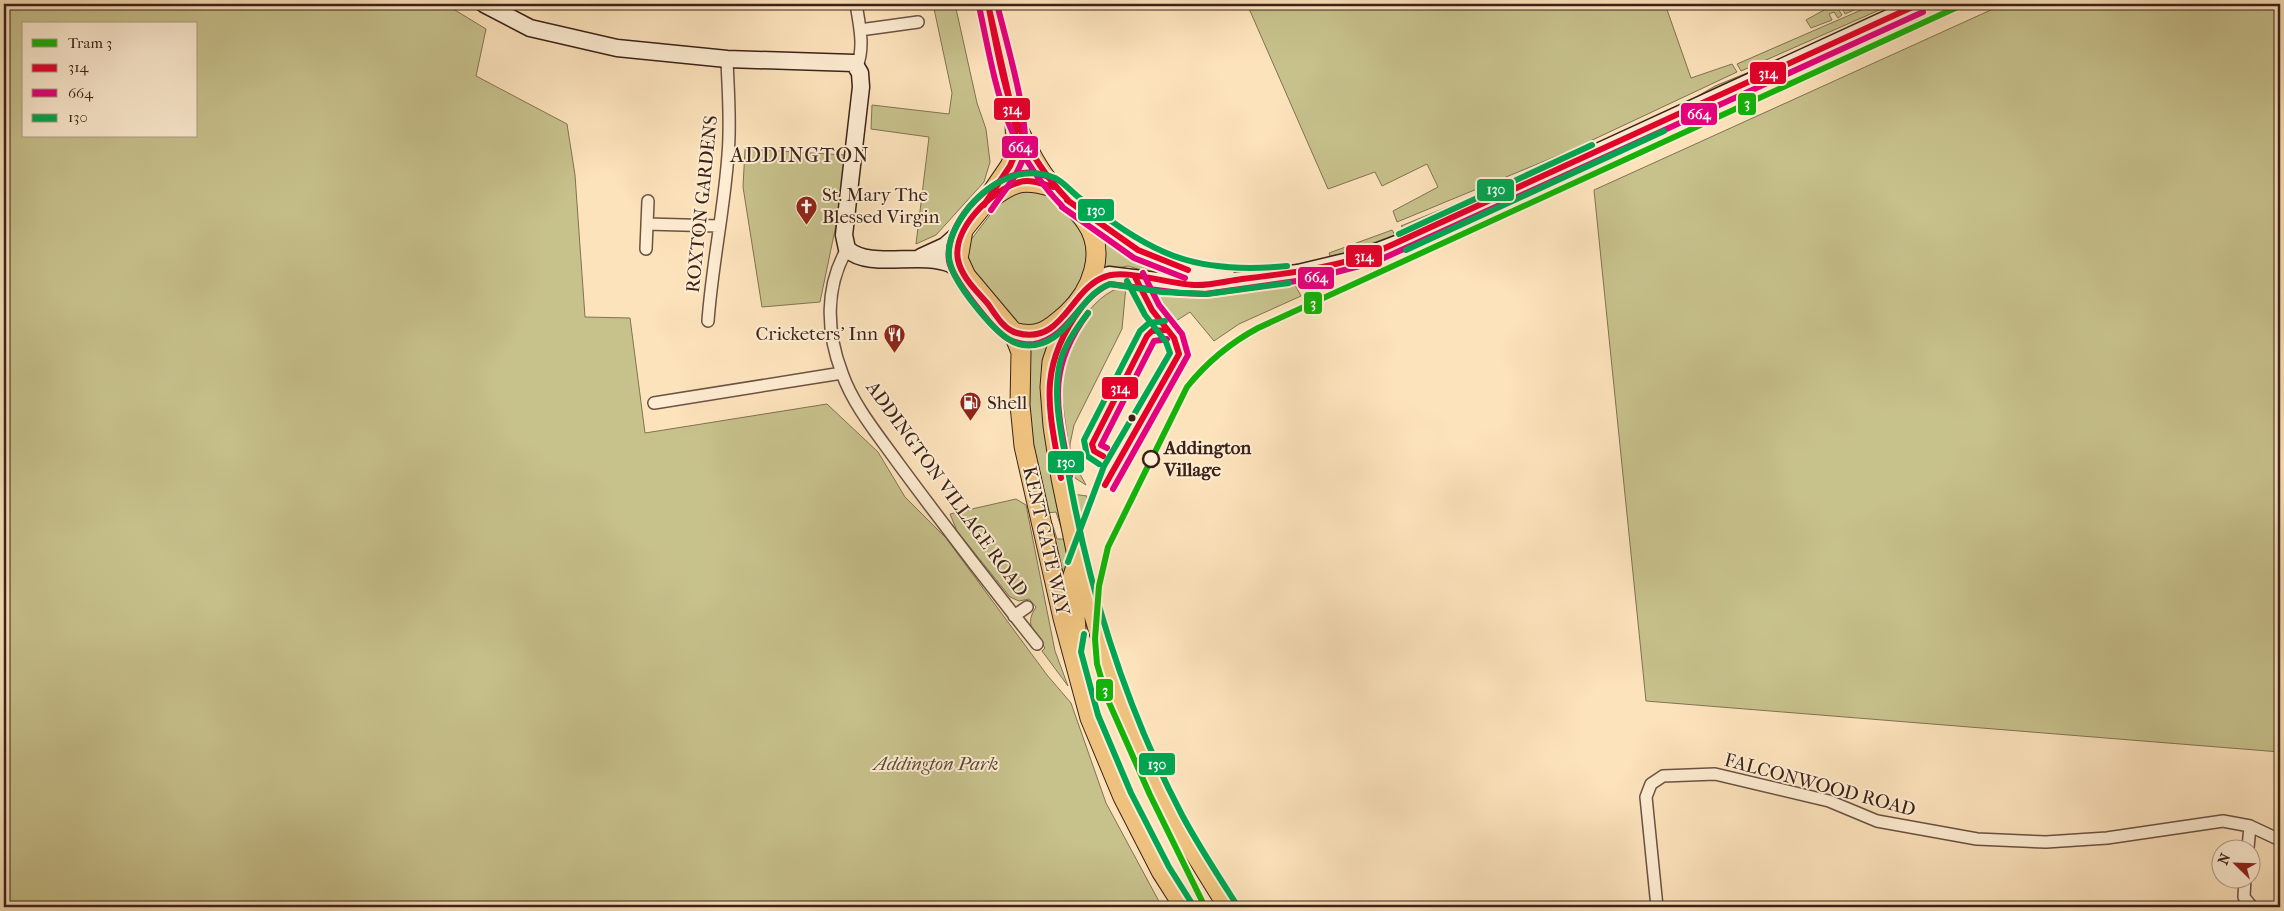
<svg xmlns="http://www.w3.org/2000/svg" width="2284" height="911" font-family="'IM FELL French Canon',serif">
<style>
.green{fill:#c7c18c;stroke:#817252;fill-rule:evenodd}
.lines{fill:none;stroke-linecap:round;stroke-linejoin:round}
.street-casing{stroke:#6c5242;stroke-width:14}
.secondary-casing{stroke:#3b2219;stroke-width:19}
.primary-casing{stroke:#3b2219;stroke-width:21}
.street{stroke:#feedd3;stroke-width:11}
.secondary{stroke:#feedd3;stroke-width:16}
.primary{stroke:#eec27e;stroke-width:19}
.bus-1-casing{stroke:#feedd3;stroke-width:10}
.bus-2-casing{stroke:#feedd3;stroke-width:10}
.bus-3-casing{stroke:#feedd3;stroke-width:10}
.bus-1{stroke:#e4002b;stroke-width:6}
.bus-2{stroke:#e5007d;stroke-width:6}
.bus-3{stroke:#00a651;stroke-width:6}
.tram-1-casing{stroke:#feedd3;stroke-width:10}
.tram-1{stroke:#15b209;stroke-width:6}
.bus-dot{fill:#3b2219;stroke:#feedd3;stroke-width:2}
.stop-dot{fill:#feedd3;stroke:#3b2219;stroke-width:2.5}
.labels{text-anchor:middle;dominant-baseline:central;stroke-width:4;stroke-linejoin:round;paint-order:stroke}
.poi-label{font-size:19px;fill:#3b2219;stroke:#feedd3;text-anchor:start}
.street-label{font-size:19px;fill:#3b2219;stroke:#feedd3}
.stop-label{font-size:19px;font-weight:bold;fill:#3b2219;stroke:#feedd3;text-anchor:start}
.park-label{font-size:19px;font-style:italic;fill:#5e4a36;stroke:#feedd3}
.quarter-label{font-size:21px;letter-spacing:1px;fill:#3b2219;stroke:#feedd3}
.line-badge{stroke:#feedd3;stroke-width:2}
.badge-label{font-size:14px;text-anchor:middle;font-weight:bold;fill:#fff}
</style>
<rect width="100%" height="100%" fill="#fde3bc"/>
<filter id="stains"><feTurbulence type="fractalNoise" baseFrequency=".004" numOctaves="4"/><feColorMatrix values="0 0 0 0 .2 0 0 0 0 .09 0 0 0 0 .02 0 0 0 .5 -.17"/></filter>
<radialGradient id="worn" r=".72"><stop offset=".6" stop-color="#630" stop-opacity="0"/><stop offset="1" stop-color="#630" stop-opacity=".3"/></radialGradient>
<!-- green -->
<path class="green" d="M4 4H445L486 29 476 76 567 124 575 175 585 317 630 318 645 433 827 404 878 452 905 497 946 538 1047 675 1071 703 1106 803 1162 907H4ZM24 24H196V136H24Z
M933 4H955L977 103 986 129 990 162 984 182 936 235 916 244 929 137 871 129 872 105 949 114 952 93Z
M1247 4H1665L1691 78 1732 64 1737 72 1569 151 1397 222 1393 211 1438 187 1427 164 1382 186 1375 172 1328 189Z
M1835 4 1842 15 1838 18 1834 12 1829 14 1832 20 1811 28 1806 20Z
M1840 4H1867L1845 14Z
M1875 4H1893L1741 71 1737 64Z
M2004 4H2280V752L1646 701 1594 190Z
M1786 57 1686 103 1715 86Z
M745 149 846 155 841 201 820 302 762 307 743 187Z
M1530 173H1532L1408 230 1401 226Z
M1027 188 1051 196 1091 239 1084 279 1053 316 1034 326H1022L1010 319 973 269 968 256 970 241 1006 194Z
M1092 221 1204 279 1159 275 1128 266 1100 271Z
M1392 230 1395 235C1374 244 1352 253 1330 256L1329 253Z
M1294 283 1301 296 1239 324 1214 341 1190 312 1176 321 1153 289 1245 291Z
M1126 286 1122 329 1074 425 1070 444V456L1086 485 1075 478 1072 469 1060 385C1061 350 1088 293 1126 286Z
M1054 332 1042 365 1041 397 1065 530H1062L1056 512 1047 513 1030 437 1023 339Z
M1072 494 1087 496 1086 509 1081 526 1077 520Z
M1016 499 1026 505 1055 651 1068 686 1042 651 1045 648C1034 632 1024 625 1036 607L1029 599 1019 601 1010 597 957 531 950 514Z
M1049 522 1052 523 1057 539H1066L1073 565 1066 594Z"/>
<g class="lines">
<defs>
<path id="street" d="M856 4C859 23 865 47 857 66
M860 30 918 22
M647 224 719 226
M646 249 648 201
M847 249C825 287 826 331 842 373 853 405 878 435 898 463 943 524 989 584 1037 644
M708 321C712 265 724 211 728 155 731 122 728 91 727 59
M654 403 842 373
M1014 616 1027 607
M2248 848 2250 826
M2245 878 2244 897 2252 907
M1657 907 1646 797 1651 784 1663 776 1715 774 1829 801 1877 821 1977 839 2046 842 2107 838 2223 821 2250 826 2280 840"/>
<path id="secondary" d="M484 4 530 28 617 48 727 59 854 63 860 73 861 87 844 235 847 249C870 270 919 251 951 264 956 267 961 272 966 276
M1077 207C1130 245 1161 267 1227 277
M921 257 945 246 963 230
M1086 291 1096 280 1109 275 1197 286 1298 273 1357 259 1402 242 1919 4"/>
<path id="primary" d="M988 4 1015 123 1016 152 1010 166 984 204 963 230 958 259 966 276 1013 332C1038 339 1048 331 1067 314 1092 291 1107 252 1086 222 1077 208 1063 198 1052 186 1036 167 1026 145 1015 123
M993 197C1015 180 1026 179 1053 187
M1069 312 1052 362 1050 387 1053 426 1061 478 1078 560 1110 670 1148 766 1173 818 1228 907
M1013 332 1021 352 1020 405 1024 446 1063 618 1090 718 1123 797 1161 871 1184 907
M1076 629 1072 579 1077 563"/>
</defs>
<!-- street casing -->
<use href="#street" class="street-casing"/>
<!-- secondary casing -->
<use href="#secondary" class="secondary-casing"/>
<!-- primary casing -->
<use href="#primary" class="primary-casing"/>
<!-- street -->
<use href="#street" class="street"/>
<!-- secondary -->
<use href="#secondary" class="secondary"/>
<!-- primary -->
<use href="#primary" class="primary"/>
<defs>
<path id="bus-1" d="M988 4C1004 82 1010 140 1068 200
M1053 187C1043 184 1030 179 1020 182 991 190 952 229 958 260 962 278 977 291 988 304 995 314 1004 330 1017 333 1064 346 1070 287 1107 276 1128 269 1172 285 1197 285 1212 285 1227 281 1242 279 1286 274 1329 268 1372 254L1919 4
M1067 200 1138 250 1188 270
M984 205 1010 166 1016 152 1015 123 988 4
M1103 456 1094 451 1092 444 1147 336 1152 331 1166 330
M1061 478C1049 408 1036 369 1081 308
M1105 485 1179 354 1174 338 1152 310 1135 277"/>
<path id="bus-2" d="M979 6C996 85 1003 145 1062 206
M1055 179C1044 175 1030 170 1018 174 985 182 944 225 949 261 952 278 993 330 1008 339 1015 343 1027 345 1034 344 1070 337 1079 297 1110 284L1180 293 1205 294 1310 279 1375 262 1923 12
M1062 207 1134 258 1185 278
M991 210C1002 193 1020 174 1024 154 1031 124 1005 37 997 4
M1107 448 1101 445 1154 341 1167 339
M1070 476C1058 410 1044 372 1088 313
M1113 489 1188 355 1182 334 1159 305 1143 273"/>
<path id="bus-3" d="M1399 234 1592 145
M1406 250 1664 131
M1287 266C1246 270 1202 269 1164 252 1134 239 1108 219 1081 199 1072 193 1065 183 1055 178 1017 162 979 189 960 220 952 233 946 249 950 263 955 284 991 329 1010 340 1017 345 1027 346 1035 345 1071 339 1079 295 1110 284L1162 292 1207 294 1289 283
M1088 313C1077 327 1066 342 1061 359 1051 394 1062 437 1068 471 1089 590 1126 708 1182 815 1198 845 1217 874 1235 902
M1099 464 1087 456 1084 440 1140 331 1149 323 1165 321
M1068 562 1104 466 1170 353 1166 342 1145 315 1127 281
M1084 634 1081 652 1098 715 1131 793 1169 867 1191 902"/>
</defs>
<!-- bus-1 casing -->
<use href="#bus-1" class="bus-1-casing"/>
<!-- bus-2 casing -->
<use href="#bus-2" class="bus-2-casing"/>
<!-- bus-3 casing -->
<use href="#bus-3" class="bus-3-casing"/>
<!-- bus-1 -->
<use href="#bus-1" class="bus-1"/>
<!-- bus-2 -->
<use href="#bus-2" class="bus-2"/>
<!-- bus-3 -->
<use href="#bus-3" class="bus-3"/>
<defs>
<path id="tram-1" d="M1205 907 1150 795 1107 698 1097 664 1095 639 1099 586 1108 547 1187 387C1207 362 1230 343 1258 328L1964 4"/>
</defs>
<!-- tram-1 casing -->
<use href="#tram-1" class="tram-1-casing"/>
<!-- tram-1 -->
<use href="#tram-1" class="tram-1"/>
</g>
<!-- icons -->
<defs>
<symbol id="church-pin" viewBox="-11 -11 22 30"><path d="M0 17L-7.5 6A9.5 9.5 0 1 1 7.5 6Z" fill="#8f2418" stroke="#feedd3"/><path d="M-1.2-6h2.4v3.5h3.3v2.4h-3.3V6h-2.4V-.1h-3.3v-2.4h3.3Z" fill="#fff"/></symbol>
<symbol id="restaurant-pin" viewBox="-11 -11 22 30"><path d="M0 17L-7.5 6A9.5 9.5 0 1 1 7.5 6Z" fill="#8f2418" stroke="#feedd3"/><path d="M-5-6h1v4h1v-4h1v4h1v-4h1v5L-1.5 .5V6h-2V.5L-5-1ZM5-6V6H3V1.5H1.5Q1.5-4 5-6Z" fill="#fff"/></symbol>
<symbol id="fuel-pin" viewBox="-11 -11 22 30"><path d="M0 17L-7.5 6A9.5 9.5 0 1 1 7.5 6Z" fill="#8f2418" stroke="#feedd3"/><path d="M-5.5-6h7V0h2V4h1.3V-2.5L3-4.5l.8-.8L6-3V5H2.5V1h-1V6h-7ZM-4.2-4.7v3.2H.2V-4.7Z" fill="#fff"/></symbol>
</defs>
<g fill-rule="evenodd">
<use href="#church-pin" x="794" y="194" width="25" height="34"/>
<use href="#restaurant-pin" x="882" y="322" width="25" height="34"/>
<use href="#fuel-pin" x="958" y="390" width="25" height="34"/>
</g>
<!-- markers -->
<circle class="bus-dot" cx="1132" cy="418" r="4.5"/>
<circle class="stop-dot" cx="1151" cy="459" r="8"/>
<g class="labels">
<!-- poi labels -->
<g class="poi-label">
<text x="822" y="195">St. Mary The<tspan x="822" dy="22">Blessed Virgin</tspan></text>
<text x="878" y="334" text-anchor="end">Cricketers' Inn</text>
<text x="987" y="403">Shell</text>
</g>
<!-- street labels -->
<g class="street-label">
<text transform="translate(702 204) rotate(-84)">ROXTON GARDENS</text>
<text transform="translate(947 489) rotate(54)">ADDINGTON VILLAGE ROAD</text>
<text transform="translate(1046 541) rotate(77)">KENT GATE WAY</text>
<text transform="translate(1820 785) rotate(15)">FALCONWOOD ROAD</text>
</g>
<!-- stop labels -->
<g class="stop-label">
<text x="1164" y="448">Addington<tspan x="1164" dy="22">Village</tspan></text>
</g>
<!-- park labels -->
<g class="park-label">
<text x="936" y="764">Addington Park</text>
</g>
<!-- quarter labels -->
<g class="quarter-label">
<text x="800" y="155">ADDINGTON</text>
</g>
</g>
<g class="line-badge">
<rect x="1749" y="61" width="38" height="24" rx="5" fill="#e4002b"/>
<rect x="1737" y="92" width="20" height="24" rx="5" fill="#15b209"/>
<rect x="993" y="97" width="38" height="24" rx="5" fill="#e4002b"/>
<rect x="1680" y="102" width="38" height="24" rx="5" fill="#e5007d"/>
<rect x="1001" y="135" width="38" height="24" rx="5" fill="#e5007d"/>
<rect x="1476" y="178" width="39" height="24" rx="5" fill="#00a651"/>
<rect x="1077" y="198" width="38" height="24" rx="5" fill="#00a651"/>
<rect x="1345" y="244" width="38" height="24" rx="5" fill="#e4002b"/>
<rect x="1297" y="266" width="38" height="24" rx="5" fill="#e5007d"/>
<rect x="1303" y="291" width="20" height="24" rx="5" fill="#15b209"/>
<rect x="1101" y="376" width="38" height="24" rx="5" fill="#e4002b"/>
<rect x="1047" y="450" width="38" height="24" rx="5" fill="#00a651"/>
<rect x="1095" y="678" width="19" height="24" rx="5" fill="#15b209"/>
<rect x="1138" y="752" width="38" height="24" rx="5" fill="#00a651"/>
</g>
<g class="badge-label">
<text x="1768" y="78">314</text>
<text x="1747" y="108">3</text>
<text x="1012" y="114">314</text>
<text x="1699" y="119">664</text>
<text x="1020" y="152">664</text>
<text x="1496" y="194">130</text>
<text x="1096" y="215">130</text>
<text x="1364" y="261">314</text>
<text x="1316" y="282">664</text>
<text x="1313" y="308">3</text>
<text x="1120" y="393">314</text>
<text x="1066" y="467">130</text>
<text x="1105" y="695">3</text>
<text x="1157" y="769">130</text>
</g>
<!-- margin -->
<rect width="2284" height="911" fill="none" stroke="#fde3bc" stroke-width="20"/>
<rect x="5" y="5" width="2274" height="901" fill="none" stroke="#3b2219" stroke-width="2.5"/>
<rect x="10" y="10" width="2264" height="891" fill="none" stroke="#3b2219"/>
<!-- legend -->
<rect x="22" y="22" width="175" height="115" fill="#feedd3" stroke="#b09c89"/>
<rect x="32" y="39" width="25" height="8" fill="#15b209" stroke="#b09c89"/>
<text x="68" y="48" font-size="15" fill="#3b2219">Tram 3</text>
<rect x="32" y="64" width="25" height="8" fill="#e4002b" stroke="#b09c89"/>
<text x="68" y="72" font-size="15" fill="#3b2219">314</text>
<rect x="32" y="89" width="25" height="8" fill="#e5007d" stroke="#b09c89"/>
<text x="68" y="98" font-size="15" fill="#3b2219">664</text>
<rect x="32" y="114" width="25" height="8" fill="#00a651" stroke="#b09c89"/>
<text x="68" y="122" font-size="15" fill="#3b2219">130</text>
<!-- north arrow -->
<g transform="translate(2236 864) rotate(293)"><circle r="24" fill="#feedd3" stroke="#b09c89"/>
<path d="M0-4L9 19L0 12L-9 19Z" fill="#8f2418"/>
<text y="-8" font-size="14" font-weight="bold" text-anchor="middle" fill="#3b2219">N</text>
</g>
<rect width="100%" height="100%" filter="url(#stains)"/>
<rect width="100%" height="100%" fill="url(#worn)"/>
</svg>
